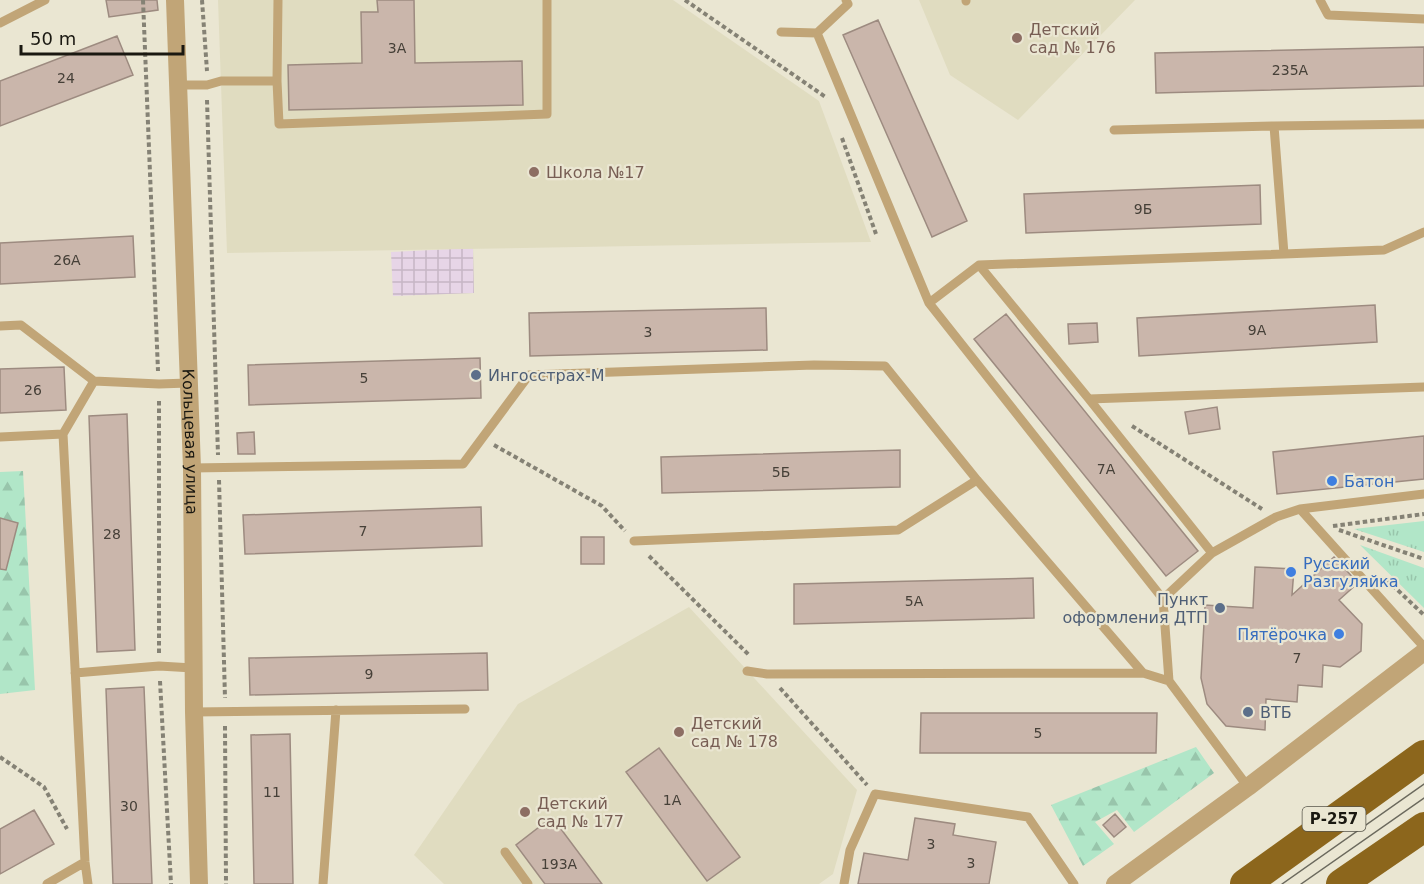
<svg xmlns="http://www.w3.org/2000/svg" width="1424" height="884" font-family="'DejaVu Sans',sans-serif">
<style>
.industrial{fill:url(#industrial-grid)}
.built{fill:#e0dcc0}
.grass{fill:url(#grass-tufts)}
.forest{fill:url(#forest-firs)}
.building{fill:#cab6ab;stroke:#9d8b80;stroke-width:1.5}
.lines{fill:none;stroke-linecap:round;stroke-linejoin:round}
.path{stroke:#858275;stroke-width:4;stroke-dasharray:4.5 3;stroke-linecap:butt}
.service{stroke:#c1a577;stroke-width:9}
.minor{stroke:#c1a577;stroke-width:18}
.trunk{stroke:#8c661c;stroke-width:30}
.tram{stroke:#6b695d;stroke-width:1.5}
.education-dot{fill:#8d6e63;stroke:#eae6d2;stroke-width:2}
.service-dot{fill:#5c6f8a;stroke:#eae6d2;stroke-width:2}
.shop-dot{fill:#3f7fe0;stroke:#eae6d2;stroke-width:2}
.labels{text-anchor:middle;dominant-baseline:central;stroke-width:4.5;stroke-linejoin:round;paint-order:stroke}
.number-label{font-size:14px;fill:#464038}
.shield{fill:#eae6d2;stroke:#58564b;stroke-width:1.5}
.shield-label{font-size:15px;font-weight:bold;fill:#1a1811}
.education-label{font-size:16px;fill:#785e54;stroke:#eae6d2;text-anchor:start}
.service-label{font-size:16px;fill:#4e5e75;stroke:#eae6d2;text-anchor:start}
.street-label{font-size:16px;fill:#1a1811;stroke:#eae6d2}
.shop-label{font-size:16px;fill:#366cbe;stroke:#eae6d2;text-anchor:start}
</style>
<defs>
<pattern id="industrial-grid" width="8" height="8" patternUnits="userSpaceOnUse" patternTransform="scale(1.5)"><rect width="8" height="8" fill="#e7d5e7"/><path d="M0 4h8M4 0v8" fill="none" stroke="#c6b6c5"/></pattern>
<pattern id="grass-tufts" width="24" height="20" patternUnits="userSpaceOnUse" patternTransform="scale(1.5)"><rect width="24" height="20" fill="#b1e6c8"/><path d="M3 7l-1-3M5 7V3M7 7l1-3M15 17l-1-3M17 17v-4M19 17l1-3" fill="none" stroke="#98c5ab"/></pattern>
<pattern id="forest-firs" width="22" height="20" patternUnits="userSpaceOnUse" patternTransform="scale(1.5)"><rect width="22" height="20" fill="#b1e6c8"/><path d="M5 1l3.5 6h-7zM16 11l3.5 6h-7z" fill="#98c5ab"/></pattern>
</defs>
<rect width="100%" height="100%" fill="#eae6d2"/>
<!-- industrial -->
<path class="industrial" d="M473 248 474 293 393 296 391 252Z"/>
<!-- built -->
<path class="built" d="M218 0H673L819 101 871 242 227 253Z
M919 0H1135L1018 120 950 75Z
M689 607 857 790 833 874 819 884H444L414 855 518 704Z"/>
<!-- grass -->
<path class="grass" d="M1424 521V552L1354 529Z
M1360 545 1424 568V608Z"/>
<!-- forest -->
<path class="forest" d="M23 471 35 690 0 694V472Z
M1196 747 1214 773 1134 832 1117 810 1095 822 1114 844 1083 866 1051 805Z"/>
<!-- building -->
<path class="building" d="M106 0H157L158 10 109 17Z
M377 0H414L415 63 522 61 523 105 289 110 288 65 362 63 361 12H378Z
M878 20 967 221 932 237 843 35Z
M117 36 133 75 0 126V81Z
M1424 47V86L1156 93 1155 53Z
M1260 185 1261 224 1026 233 1024 194Z
M133 236 135 277 0 284V243Z
M1375 305 1377 342 1139 356 1137 318Z
M766 308 767 350 530 356 529 313Z
M1006 314 1198 551 1166 576 974 339Z
M1097 323 1098 342 1069 344 1068 324Z
M480 358 481 398 249 405 248 365Z
M64 367 66 410 0 413V369Z
M1217 407 1220 429 1189 434 1185 412Z
M127 414 135 650 97 652 89 416Z
M254 432 255 454H238L237 433Z
M1424 436V479L1277 494 1273 452Z
M900 450V487L662 493 661 457Z
M481 507 482 546 245 554 243 515Z
M0 518 18 523 6 570 0 569Z
M581 537H604V564H581Z
M1334 557 1358 583 1339 600 1362 624 1361 651 1340 667 1323 665 1322 687 1298 685 1297 702 1266 699 1265 730 1226 726 1207 704 1201 678 1205 605 1253 608 1255 567 1294 569 1292 595Z
M1033 578 1034 618 794 624V584Z
M487 653 488 690 250 695 249 658Z
M144 687 152 884H113L106 689Z
M921 713H1157L1156 753H920Z
M290 734 293 884H254L251 735Z
M659 748 740 857 707 881 626 772Z
M34 810 54 844 0 874V829Z
M1115 814 1126 827 1114 837 1103 825Z
M552 817 602 884H545L516 845Z
M915 818 955 824 953 835 996 842 989 884H858L864 853 908 860Z"/>
<g class="lines">
<!-- path -->
<path class="path" d="M143 0 158 371
M202 0 207 71
M685 0 827 98
M207 100 218 455
M842 138 876 234
M1132 426 1262 509
M494 445 602 506 625 531
M219 480 225 698
M1333 526 1424 514
M1339 530 1424 559
M649 556 750 656
M1387 580 1424 615
M159 653V399
M160 681 171 884
M780 688 867 785
M225 726 226 884
M0 757 44 787 67 829"/>
<!-- service -->
<path class="service" d="M846 0 848 4 817 33 929 303 1163 599 1169 681 1248 787
M966 0V1
M1320 0 1328 15 1424 19
M0 23 45 0
M781 32 817 33
M277 81 279 124 547 114V0
M178 85H207L221 81H277L278 0
M1424 124 1274 126 1284 254 1384 250 1424 232
M1114 130 1274 126
M979 265 1089 399 1424 387
M929 303 979 265 1284 254
M0 326 21 325 94 381 159 384 188 383
M1089 399 1212 553
M0 437 63 434
M192 468 463 464 529 375 814 365 885 366 977 480 1143 673 1169 681
M1300 509 1424 647
M634 541 898 530 977 480
M1163 599 1212 553 1276 517 1300 509 1424 494
M747 671 767 674 1143 673
M75 673 159 666 193 668
M194 712 465 709
M505 852 528 884
M47 884 85 862
M88 884 85 862 63 434 94 381
M323 884 336 710
M844 884 850 850 875 794 1028 817 1074 884"/>
<!-- minor -->
<g class="minor">
<path id="s1" d="M175 0 192 468 194 712 199 884"/>
<path d="M1115 884 1248 787 1424 652"/>
</g>
<!-- trunk -->
<path class="trunk" d="M1245 884 1424 755
M1341 884 1424 827"/>
<!-- tram -->
<path class="tram" d="M1282 884 1424 784
M1301 884 1424 798"/>
</g>
<!-- markers -->
<g class="education-dot">
<circle cx="1017" cy="38" r="6"/>
<circle cx="534" cy="172" r="6"/>
<circle cx="679" cy="732" r="6"/>
<circle cx="525" cy="812" r="6"/>
</g>
<g class="service-dot">
<circle cx="476" cy="375" r="6"/>
<circle cx="1220" cy="608" r="6"/>
<circle cx="1248" cy="712" r="6"/>
</g>
<g class="shop-dot">
<circle cx="1332" cy="481" r="6"/>
<circle cx="1291" cy="572" r="6"/>
<circle cx="1339" cy="634" r="6"/>
</g>
<g class="labels">
<!-- number labels -->
<g class="number-label">
<text x="397" y="48">3А</text>
<text x="1290" y="70">235А</text>
<text x="66" y="78">24</text>
<text x="1143" y="209">9Б</text>
<text x="67" y="260">26А</text>
<text x="1257" y="330">9А</text>
<text x="648" y="332">3</text>
<text x="364" y="378">5</text>
<text x="33" y="390">26</text>
<text x="1106" y="469">7А</text>
<text x="781" y="472">5Б</text>
<text x="363" y="531">7</text>
<text x="112" y="534">28</text>
<text x="914" y="601">5А</text>
<text x="1297" y="658">7</text>
<text x="369" y="674">9</text>
<text x="1038" y="733">5</text>
<text x="272" y="792">11</text>
<text x="672" y="800">1А</text>
<text x="129" y="806">30</text>
<text x="931" y="844">3</text>
<text x="971" y="863">3</text>
<text x="559" y="864">193А</text>
</g>
<!-- shield labels -->
<rect class="shield" x="1302.5" y="807" width="63" height="24" rx="4.5"/>
<g class="shield-label">
<text x="1334" y="819">Р-257</text>
</g>
<!-- education labels -->
<g class="education-label">
<text x="1029" y="29">Детский<tspan x="1029" dy="18">сад № 176</tspan></text>
<text x="546" y="172">Школа №17</text>
<text x="691" y="723">Детский<tspan x="691" dy="18">сад № 178</tspan></text>
<text x="537" y="803">Детский<tspan x="537" dy="18">сад № 177</tspan></text>
</g>
<!-- service labels -->
<g class="service-label">
<text x="488" y="375">Ингосстрах-М</text>
<text x="1208" y="599" text-anchor="end">Пункт<tspan x="1208" dy="18">оформления ДТП</tspan></text>
<text x="1260" y="712">ВТБ</text>
</g>
<!-- street labels -->
<g class="street-label">
<text stroke="none"><textPath href="#s1" startOffset="442">Кольцевая улица</textPath></text>
</g>
<!-- shop labels -->
<g class="shop-label">
<text x="1344" y="481">Батон</text>
<text x="1303" y="563">Русский<tspan x="1303" dy="18">Разгуляйка</tspan></text>
<text x="1327" y="634" text-anchor="end">Пятёрочка</text>
</g>
</g>
<!-- scale -->
<path d="M21 45v9h162v-9" fill="none" stroke="#1a1811" stroke-width="3"/>
<text x="30" y="45" font-size="18" fill="#1a1811" stroke="#eae6d2" stroke-width="4.5" paint-order="stroke">50 m</text>
</svg>
